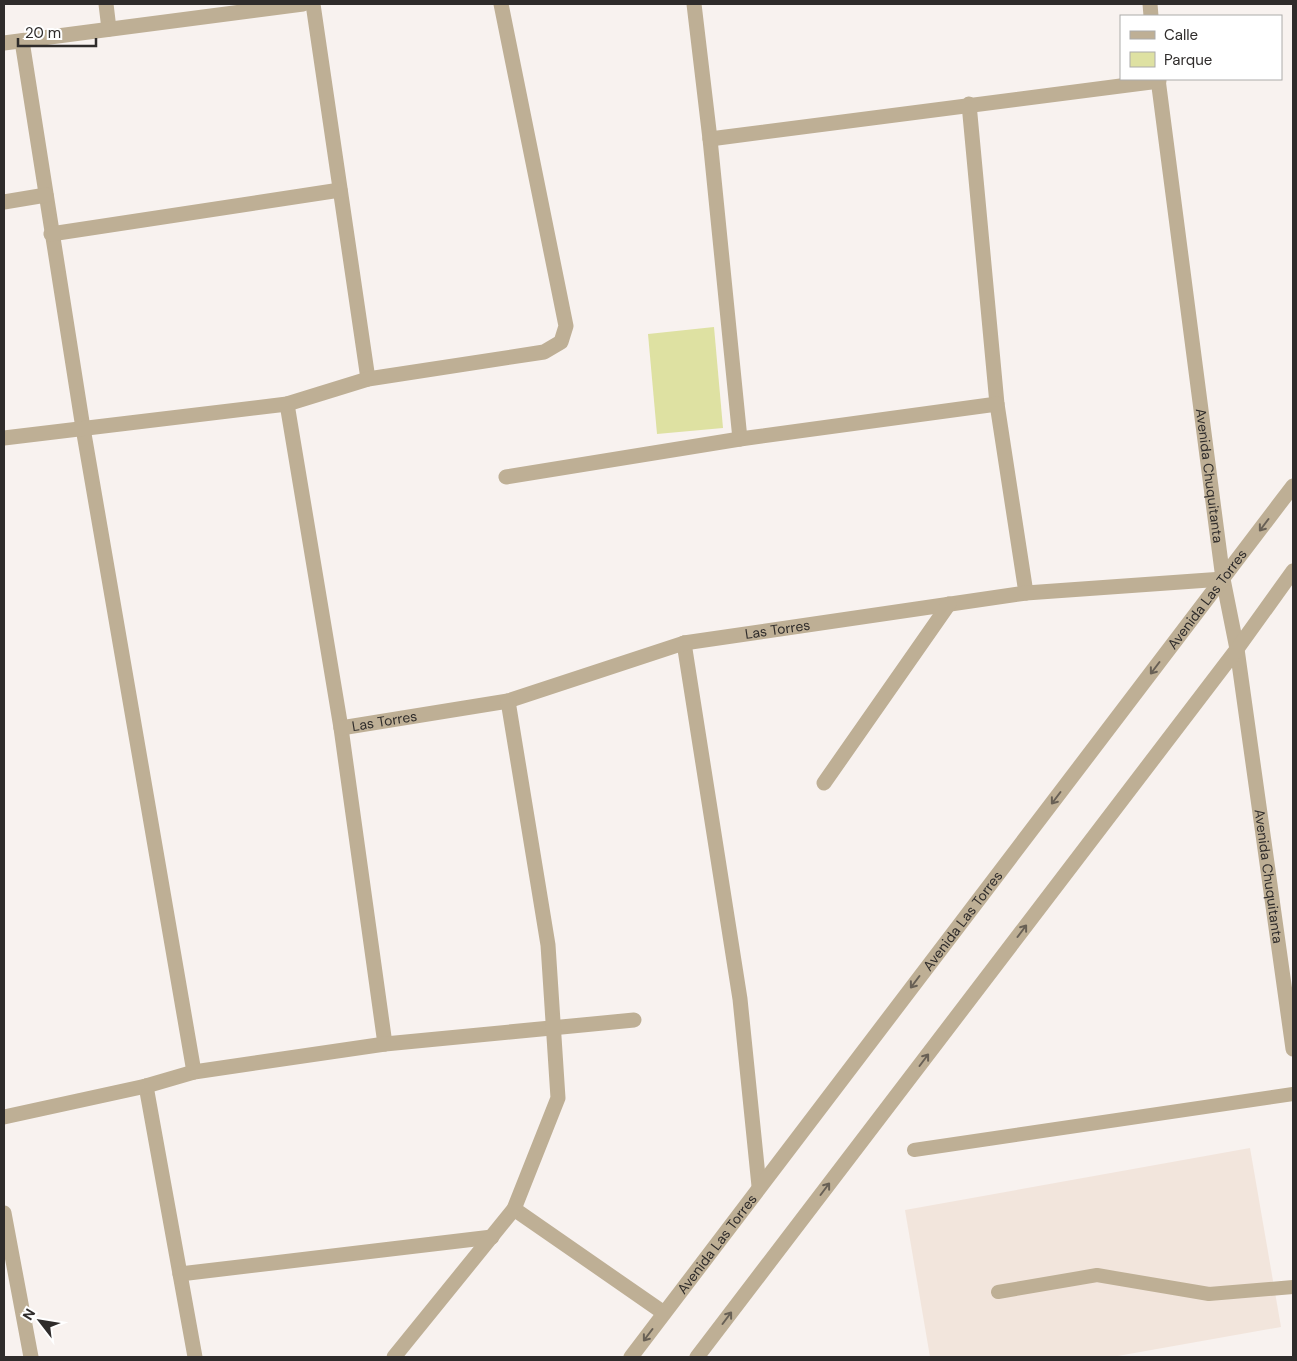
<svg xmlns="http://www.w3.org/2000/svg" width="1297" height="1361" font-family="'DM Sans',sans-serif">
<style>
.built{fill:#f2e5dc}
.green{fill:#dee1a2}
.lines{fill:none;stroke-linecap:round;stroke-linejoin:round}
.service{stroke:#beaf95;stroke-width:14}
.minor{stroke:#beaf95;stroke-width:15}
.tertiary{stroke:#beaf95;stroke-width:15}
.oneway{stroke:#686055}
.labels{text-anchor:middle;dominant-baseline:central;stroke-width:5;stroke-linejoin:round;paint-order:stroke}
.street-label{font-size:14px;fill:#2f2c2b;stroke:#fff}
</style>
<rect width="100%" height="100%" fill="#f8f2ef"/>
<!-- built -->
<path class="built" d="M1250 1148 1281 1327 1112 1357H930L905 1210Z"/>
<!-- green -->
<path class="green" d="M714 327 723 428 657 434 648 334Z"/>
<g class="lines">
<!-- service -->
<path class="service" d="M914 1150 1293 1094
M998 1292 1097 1275 1209 1294 1293 1287"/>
<!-- minor -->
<g class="minor">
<path d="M106 4 109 29"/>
<path d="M313 4 368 379"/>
<path d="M694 4 710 139 740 439"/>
<path d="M1150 4 1151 16"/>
<path d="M22 41 83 428 194 1072"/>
<path d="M4 43 303 4"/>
<path id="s1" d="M1158 79 1223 579 1237 649 1293 1049"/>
<path d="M969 104 997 404 1026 593"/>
<path d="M710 139 1159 81"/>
<path d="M4 202 46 195"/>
<path d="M51 234 340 190"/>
<path d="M287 404 341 728 385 1044"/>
<path d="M4 438 287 404 368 379 544 352 561 342 566 326 501 4"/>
<path d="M506 477 740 439 997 404"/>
<path d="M684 643 740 999 759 1186"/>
<path id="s2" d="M341 728 508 701 684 643 1026 593 1223 579"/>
<path d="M824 783 949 604"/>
<path d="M146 1086 195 1357"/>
<path d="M4 1117 146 1086 194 1072 385 1044 634 1020"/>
<path d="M514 1209 664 1313"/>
<path d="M180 1274 492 1237"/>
<path d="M394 1357 514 1209 558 1098 548 945 508 701"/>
</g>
<!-- tertiary -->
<g class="tertiary">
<path d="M4 1213 31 1357"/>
<path id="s3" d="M631 1357 1293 486"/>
<path d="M697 1357 1237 649 1293 571"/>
</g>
</g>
<!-- one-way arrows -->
<defs><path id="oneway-shaft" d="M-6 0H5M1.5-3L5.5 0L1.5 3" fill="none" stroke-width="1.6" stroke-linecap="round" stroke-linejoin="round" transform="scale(1.25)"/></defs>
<g class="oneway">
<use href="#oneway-shaft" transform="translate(1264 525) rotate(127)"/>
<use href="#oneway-shaft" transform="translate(1155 668) rotate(127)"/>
<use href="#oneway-shaft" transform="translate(1056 798) rotate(127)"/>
<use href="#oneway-shaft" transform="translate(1022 931) rotate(-53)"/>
<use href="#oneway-shaft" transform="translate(915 982) rotate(127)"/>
<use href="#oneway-shaft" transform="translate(924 1060) rotate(-53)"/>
<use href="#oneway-shaft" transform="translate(825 1189) rotate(-53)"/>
<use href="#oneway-shaft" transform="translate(727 1318) rotate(-53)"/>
<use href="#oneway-shaft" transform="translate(648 1335) rotate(127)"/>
</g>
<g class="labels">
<!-- street labels -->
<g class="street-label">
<text stroke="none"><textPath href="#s1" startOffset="400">Avenida Chuquitanta</textPath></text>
<text stroke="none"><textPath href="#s3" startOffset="952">Avenida Las Torres</textPath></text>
<text stroke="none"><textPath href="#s2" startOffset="449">Las Torres</textPath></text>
<text stroke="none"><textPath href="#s2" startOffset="44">Las Torres</textPath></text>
<text stroke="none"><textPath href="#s1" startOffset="805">Avenida Chuquitanta</textPath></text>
<text stroke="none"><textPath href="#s3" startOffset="548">Avenida Las Torres</textPath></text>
<text stroke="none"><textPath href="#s3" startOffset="142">Avenida Las Torres</textPath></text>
</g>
</g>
<!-- border -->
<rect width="1297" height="1361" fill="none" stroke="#2f2c2b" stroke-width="10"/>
<!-- legend -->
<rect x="1120" y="15" width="162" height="65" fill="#ffffff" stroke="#acabaa"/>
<rect x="1130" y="31" width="25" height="8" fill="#beaf95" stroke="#acabaa"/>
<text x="1164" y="40" font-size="15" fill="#2f2c2b">Calle</text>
<rect x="1130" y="52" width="25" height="15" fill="#dee1a2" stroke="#acabaa"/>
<text x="1164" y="65" font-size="15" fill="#2f2c2b">Parque</text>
<!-- north arrow -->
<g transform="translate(40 1321) rotate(301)" stroke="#ffffff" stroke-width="4" paint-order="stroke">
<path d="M0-4L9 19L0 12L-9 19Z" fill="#2f2c2b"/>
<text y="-8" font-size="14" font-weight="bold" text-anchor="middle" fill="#2f2c2b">N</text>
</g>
<!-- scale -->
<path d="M18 38v8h78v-8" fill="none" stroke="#2f2c2b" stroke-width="2.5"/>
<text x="25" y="38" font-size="15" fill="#2f2c2b" stroke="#ffffff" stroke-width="4" paint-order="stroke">20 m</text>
</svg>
